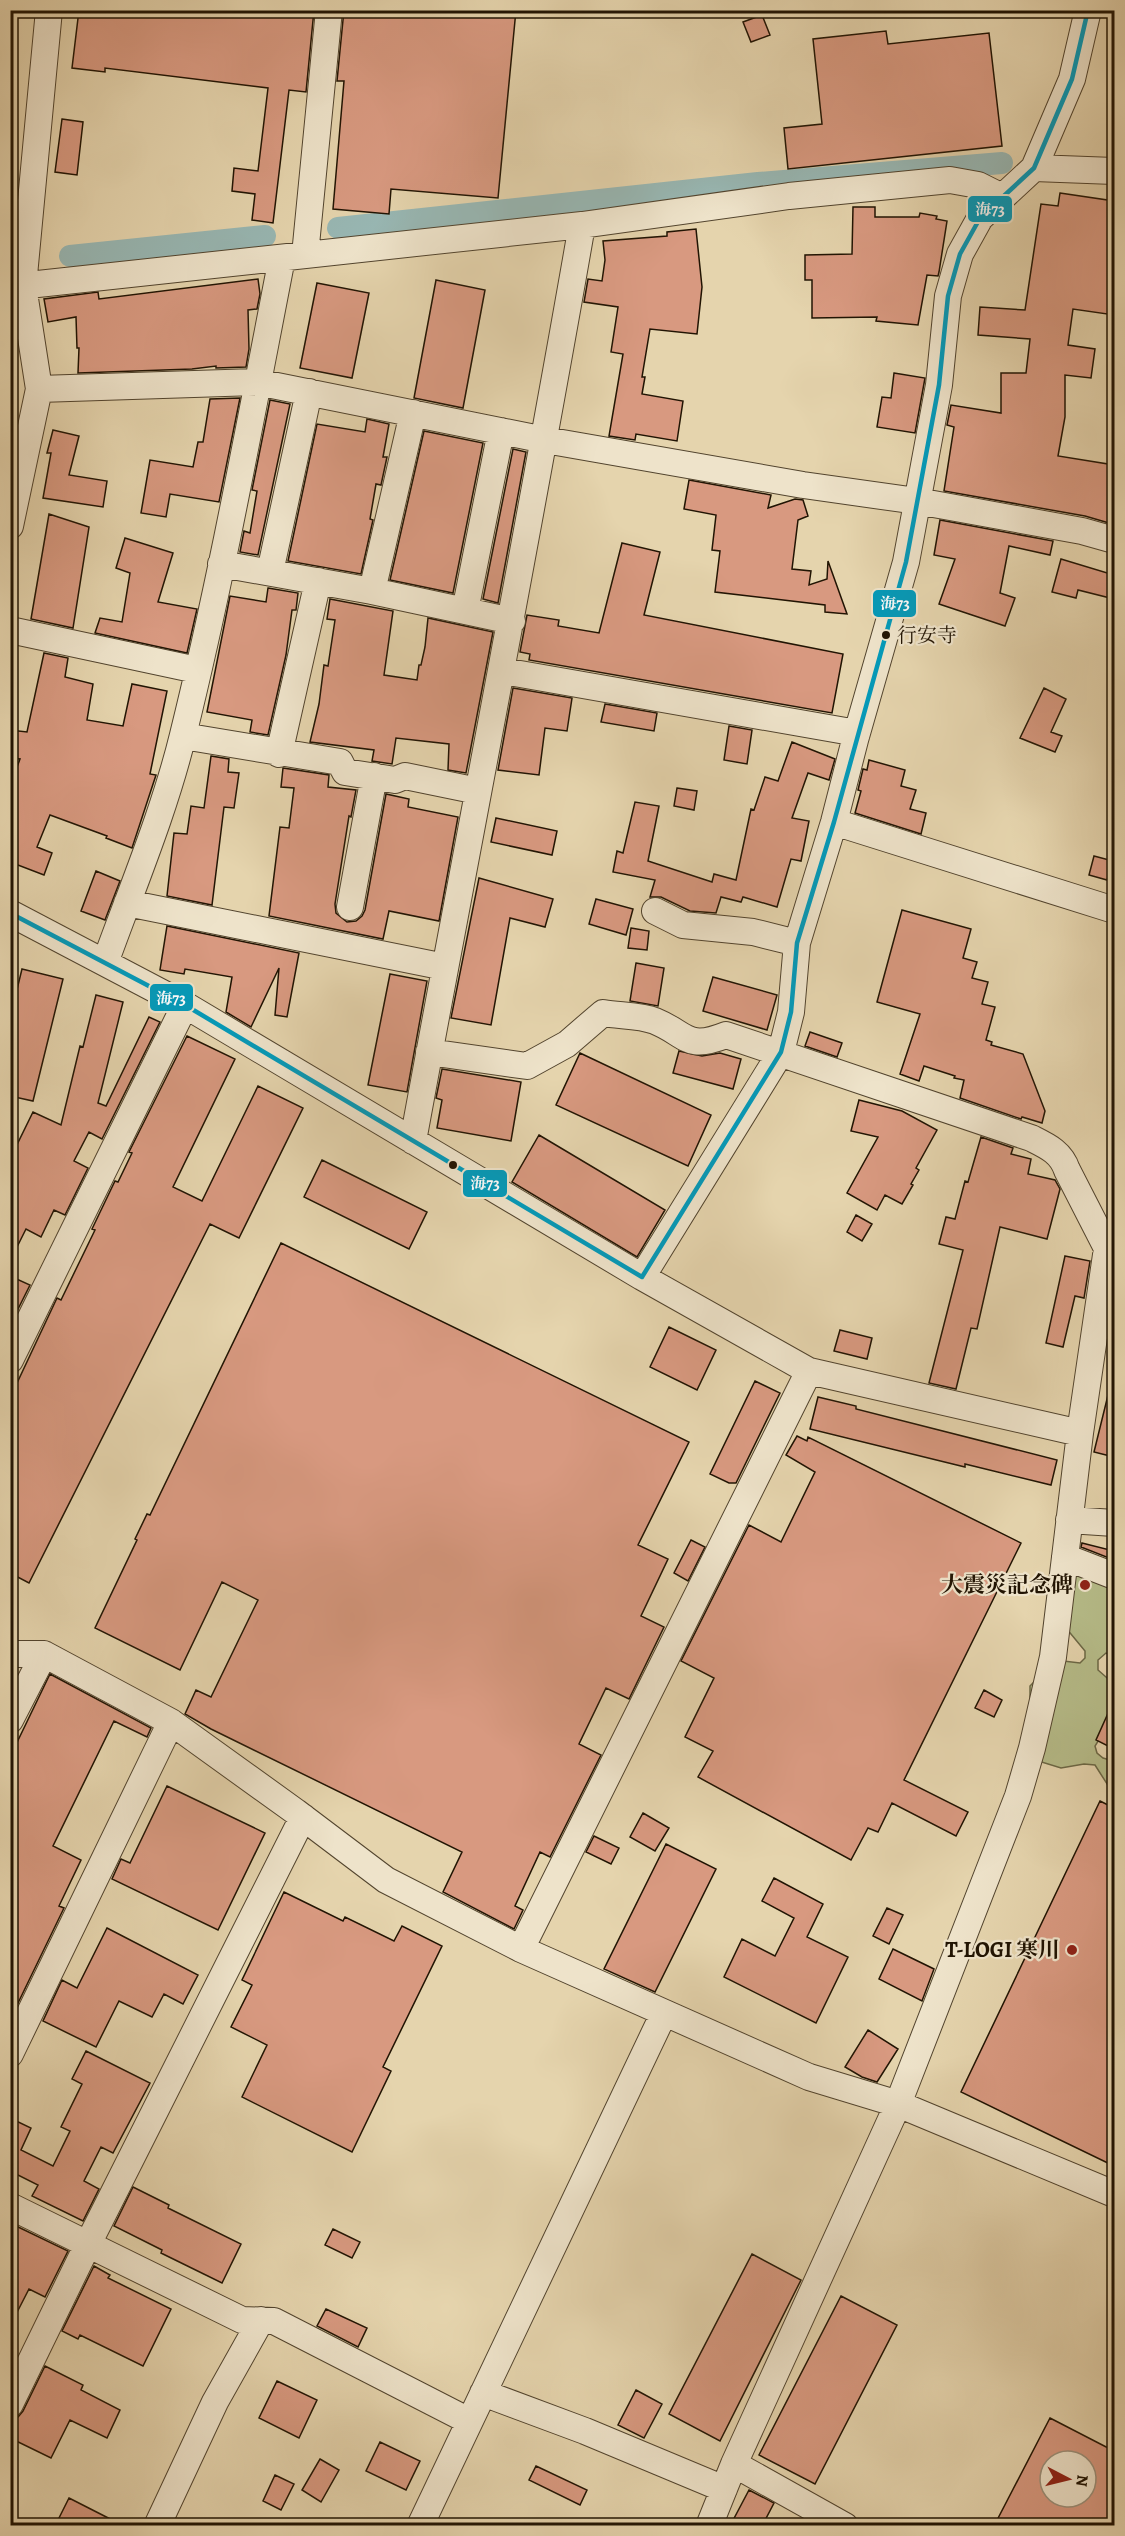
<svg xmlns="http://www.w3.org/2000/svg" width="1125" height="2536" font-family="Alegreya,'Noto Serif JP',serif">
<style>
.green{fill:#b6bc89;stroke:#6c6846;stroke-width:1.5}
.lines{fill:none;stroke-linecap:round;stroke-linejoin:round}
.canal{stroke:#98b7b3;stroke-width:22}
.building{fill:#d89980;stroke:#211403;stroke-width:1.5;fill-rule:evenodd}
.minor-casing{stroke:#52442e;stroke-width:28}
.minor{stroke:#eee3ca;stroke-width:26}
.bus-1-casing{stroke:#eee3ca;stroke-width:9}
.bus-1{stroke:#039aba;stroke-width:4.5}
.bus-dot{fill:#211403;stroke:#eee3ca;stroke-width:2}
.poi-dot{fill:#8f2418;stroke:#eee3ca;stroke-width:2}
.labels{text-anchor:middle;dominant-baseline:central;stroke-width:4.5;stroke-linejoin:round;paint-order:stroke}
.bus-label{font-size:20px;fill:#211403;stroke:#eee3ca;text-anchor:start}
.poi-label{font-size:22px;font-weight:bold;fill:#211403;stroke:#eee3ca;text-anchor:end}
.line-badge{stroke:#eee3ca;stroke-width:2}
.badge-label{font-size:16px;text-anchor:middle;font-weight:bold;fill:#fff}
</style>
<rect width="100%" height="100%" fill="#e5d4ad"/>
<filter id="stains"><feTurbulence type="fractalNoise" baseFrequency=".00333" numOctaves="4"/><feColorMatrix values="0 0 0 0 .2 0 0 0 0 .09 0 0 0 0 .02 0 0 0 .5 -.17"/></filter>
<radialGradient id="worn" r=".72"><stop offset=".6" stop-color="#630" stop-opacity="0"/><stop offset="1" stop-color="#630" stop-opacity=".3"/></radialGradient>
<!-- green -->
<path class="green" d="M1071 1573 1114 1576V1656L1106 1653 1098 1660V1670L1114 1684V1735L1100 1738 1095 1746 1097 1753 1103 1758 1114 1761V1789L1109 1787 1095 1765 1084 1764 1061 1768 1035 1760V1708L1030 1697V1686L1055 1660 1080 1663 1085 1658V1651L1066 1628Z"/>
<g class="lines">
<!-- canal -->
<path class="canal" d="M338 228 758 183 1002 163
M70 256 265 236"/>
</g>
<!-- building -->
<path class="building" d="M79 10H314L306 92 289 90 273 223 252 220 255 194 232 191 234 168 258 171 268 88 105 68V72L72 68Z
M344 10H516L498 198 391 189 389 214 333 209 344 81H337Z
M762 15 770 35 751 42 743 22Z
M886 31 888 44 989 33 1002 146 788 169 784 128 822 124 813 39Z
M62 119 83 122 77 175 55 172Z
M1060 193 1114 201V315L1073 309 1068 345 1095 349 1091 378 1065 375V417L1058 456 1114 465V497L1109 523 1085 516 944 491 954 427 947 425 951 405 1001 413V373H1026L1030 339 978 335 980 307 1025 310 1041 204 1058 206Z
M853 207H875V217H919L920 213 937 216 936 219 947 221 939 272 938 276 927 275 918 325 876 321 877 317 812 318V280H805V255L852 254Z
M696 229 702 287 697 334 650 329 642 377H645L642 394 683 401 677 441 636 434 635 440 609 436 623 354 611 352 618 307 584 302 588 279 602 281 605 260 603 241 667 236V232Z
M258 279 260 294 257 309 248 310 249 349 246 367 216 368V366L192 369 78 373 79 348H77L76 317 48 322 44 299 98 292 99 299Z
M436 280 485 290 463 408 414 398Z
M317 283 369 293 352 378 300 368Z
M894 373 925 378 915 433 877 427 882 397 891 398Z
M240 398 219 502 170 494 166 517 141 513 150 460 193 467 198 442H203L210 399Z
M270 400 290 404 258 555 240 552 244 531 250 533 257 491 252 490Z
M367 419 389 424 383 457H387L381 485 376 484 370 519 373 520 361 574 288 561 317 424 365 432Z
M53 430 79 436 69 475 107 481 103 507 43 498 51 453H47Z
M424 431 483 443 453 593 390 580Z
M513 449 526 452 498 603 483 599Z
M689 480 771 495 768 508 795 499 803 500 808 516 798 520 792 569 811 571 809 585 827 579 828 561 847 614 825 612V605L715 592 720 551 712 550 716 515 684 509Z
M49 514 89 527 73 628 31 619Z
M940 520 1053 541 1050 555 1009 546 1000 593 1015 598 1005 626 939 604 955 559 934 555Z
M125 538 173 553 158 602 197 609 187 653 95 633 100 618 122 622 130 573 116 568Z
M622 543 660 552 644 615 843 654 832 713 529 660 530 654 520 652 527 615 559 620 558 626 599 633Z
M1061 559 1114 575V599L1078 590 1076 598 1052 592Z
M268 588 298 593 296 610H292L286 655 268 735 250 732 252 720 207 712 230 596 266 602Z
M330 599 393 611 384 675 417 680 419 665H421L425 647 428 618 493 632 466 773 448 770 449 744 396 738 392 764 372 761 374 750 310 742 319 704 324 665 328 666 335 620 327 619Z
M44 653 68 658 65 677 93 684 87 720 123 726 132 684 167 691 150 774 156 775 132 848 106 838 107 836 50 815 37 847 52 853 44 875 10 862V786L20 759 10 758V730L27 732Z
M513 688 572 698 567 731 545 728 539 775 498 770Z
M1044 688 1066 699 1051 732 1062 736 1055 752 1020 738Z
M605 704 657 713 654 731 601 722Z
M729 726 752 730 747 764 724 760Z
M792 742 835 759 829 780 808 773 792 818 809 821 801 861 791 859 777 907 743 897 741 902 721 897 716 913 690 911 661 897H650L655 880 613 872 617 851 623 853 635 802 659 806 648 861 712 882 714 874 736 880 751 809 754 810 765 777 778 781Z
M211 756 229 759 228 772 239 773 234 808 224 807 212 905 167 896 174 833 187 834 191 806 204 808Z
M869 760 905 770 901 786 916 790 910 809 926 813 921 834 855 813 861 791 858 790 863 769 867 770Z
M283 768 329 775 328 787 356 790 351 817 349 816 335 904 336 913 347 922 356 921 362 916 365 910 386 794 409 799 408 807 458 817 439 921 389 911 383 939 269 916 280 827 289 828 294 788 281 787Z
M677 788 697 791 694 810 674 806Z
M496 818 557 831 552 855 491 842Z
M1094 856 1113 861 1107 880 1089 875Z
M96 871 120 881 105 920 81 911Z
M479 878 553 899 545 927 510 918 491 1025 451 1018Z
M596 899 633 909 626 935 589 924Z
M902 910 971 929 963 958 977 962 972 978 988 982 982 1004 995 1007 986 1040 992 1042 991 1045 1023 1054 1045 1111 1042 1123 1022 1117 1021 1119 960 1098 964 1080 954 1078 955 1076 924 1066 919 1081 900 1074 920 1014 877 1002Z
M167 926 299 953 287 1017 275 1015 279 968 251 1027 226 1012 232 977 185 969 184 974 160 970Z
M631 928 649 931 647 950 628 948Z
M636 963 664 968 658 1006 630 1001Z
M22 969 63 979 33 1101 10 1096V1018Z
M390 974 427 981 407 1092 368 1085Z
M713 977 777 995 767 1030 703 1011Z
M96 995 123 1002 98 1103 106 1106 149 1017 160 1022 102 1139 89 1132 74 1161 88 1168 65 1215 54 1210 41 1237 26 1229 10 1261V1159L33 1112 61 1125 80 1046 83 1047Z
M810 1032 842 1043 837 1057 805 1046Z
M187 1036 235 1059 173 1187 202 1201 258 1086 303 1108 239 1238 210 1224 29 1583 10 1573V1398L57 1298 61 1300 95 1230 92 1229 115 1181 118 1182 132 1153 129 1152Z
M679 1051 702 1056 720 1053 741 1059 733 1089 673 1073Z
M580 1053 711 1115 688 1166 556 1105Z
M442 1069 521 1082 511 1141 437 1128 442 1100 436 1098Z
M859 1100 902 1111 937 1130 916 1168 919 1170 911 1184 913 1185 902 1204 885 1195 877 1210 847 1193 878 1137 851 1131Z
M539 1135 665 1210 637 1257 512 1182Z
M981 1137 1013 1148 1011 1154 1031 1159 1028 1174 1055 1180 1060 1189 1047 1239 1000 1227 977 1329 971 1328 956 1389 929 1383 963 1250 939 1244 946 1217 955 1219 965 1181 968 1182Z
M322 1160 427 1212 409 1249 304 1197Z
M856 1215 872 1224 862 1241 847 1232Z
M281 1243 689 1442 638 1545 668 1559 641 1616 664 1627 629 1699 606 1688 579 1744 601 1755 550 1857 540 1852 515 1906 523 1910 514 1929 443 1892 462 1852 211 1729 185 1714 196 1690 211 1697 258 1600 222 1582 180 1670 95 1628 137 1540 135 1539 147 1514 150 1515Z
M1065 1256 1090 1261 1084 1298 1075 1296 1063 1347 1046 1343Z
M10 1276 30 1285 16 1313 10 1310Z
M669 1327 716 1350 697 1390 650 1367Z
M840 1330 872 1338 867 1359 834 1351Z
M755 1381 780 1393 736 1483H729L710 1474Z
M1108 1395H1114V1457L1094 1452Z
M818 1397 856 1406V1409L1057 1460 1051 1485 965 1464V1467L810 1429Z
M797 1436 807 1441 808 1437 1021 1543 904 1780 968 1812 956 1836 892 1803 878 1832 868 1828 851 1860 698 1777 713 1751 685 1737 714 1678 681 1661 749 1525 781 1542 815 1472 786 1455Z
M691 1540 705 1547 688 1581 674 1573Z
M1082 1543 1114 1551V1560L1081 1547Z
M50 1674 151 1728 147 1737 114 1721 53 1846 81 1860 59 1906 64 1908 18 2003 10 1999V1757Z
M984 1690 1002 1700 994 1717 975 1708Z
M1114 1700V1749L1096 1740Z
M167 1786 265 1833 218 1930 112 1879 121 1859 130 1863Z
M1100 1801 1114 1808V2166L961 2092Z
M643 1813 669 1828 655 1851 630 1837Z
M594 1836 619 1848 611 1864 586 1852Z
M666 1844 716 1869 655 1992 604 1969Z
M774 1878 823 1904 807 1937 848 1957 816 2023 724 1977 742 1939 775 1956 794 1918 762 1901Z
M284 1892 343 1921 345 1917 394 1941 402 1926 442 1946 383 2067 391 2071 352 2152 242 2097 267 2045 231 2027 252 1985 242 1980Z
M887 1908 903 1915 889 1944 873 1936Z
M107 1928 198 1975 183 2004 164 1994 152 2017 119 2001 96 2047 43 2021 62 1980 77 1988Z
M893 1949 934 1969 922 2001 879 1979Z
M868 2030 898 2049 877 2082 862 2077 845 2067Z
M86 2051 150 2083 113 2153 101 2147 84 2181 99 2189 83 2221 32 2196 38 2185 10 2171V2118L31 2128 21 2150 53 2166 70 2131 61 2127 82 2084 72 2079Z
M133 2187 169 2205 168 2208 241 2244 222 2283 161 2253 162 2250 114 2226Z
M14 2225 68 2251 45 2297 29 2289 10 2326V2232Z
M333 2229 360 2242 352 2258 325 2245Z
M752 2254 801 2280 720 2441 669 2414Z
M94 2266 110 2275 108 2278 171 2309 143 2366 80 2335 78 2339 62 2331Z
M841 2296 897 2325 815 2484 759 2455Z
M326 2309 367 2328 358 2347 317 2326Z
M45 2366 83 2385 81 2390 120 2410 107 2438 70 2420 51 2458 10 2438V2419L18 2417 23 2411Z
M277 2381 317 2400 299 2438 259 2418Z
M636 2390 662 2404 644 2438 618 2425Z
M1050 2418 1114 2451V2526H994ZM1050 2461H1086V2497H1050Z
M380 2442 420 2461 406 2490 366 2471Z
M320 2459 339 2470 321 2502 302 2490Z
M536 2466 587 2490 580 2505 529 2480Z
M275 2475 294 2484 281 2510 263 2501Z
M749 2490 774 2503 762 2526H730Z
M69 2498 124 2526H55Z"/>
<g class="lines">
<defs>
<path id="minor" d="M1034 168 1114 171
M305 255 329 10
M10 287 582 225 789 196 950 180 978 185 1002 197
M39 389 257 382 545 440 803 485 917 501 1082 531 1114 540
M10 526 39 389 23 286 49 10
M221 564 372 591 512 621
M270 572 309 392
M372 591 413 413
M465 611 501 431
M10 630 197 670
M503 671 857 733
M183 736 340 762 345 772 395 780 405 776 478 791
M279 754 318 581
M834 822 1114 910
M127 903 445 967
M350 907 374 776
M655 911 683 925 753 932 797 943
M10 913 185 1005 642 1277 809 1371 1080 1433
M105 963C132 888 164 813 183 735 222 577 251 417 282 258
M429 1052 527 1066 567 1044 603 1013C619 1016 640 1015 655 1021 687 1034 686 1051 726 1035L1031 1138C1047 1146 1061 1152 1067 1170L1110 1254
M413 1141C469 836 529 531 582 225
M642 1277 781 1052 791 1012 797 943 834 822 855 740 906 562 939 385 948 296 960 254 980 218 1034 168 1072 79 1088 10
M10 1360 185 1005
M809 1371 521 1949 809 2077 898 2104 1114 2194
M1069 1520 1114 1523
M1065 1557 1114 1576
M10 1654H44L171 1722 296 1812 386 1880 521 1949
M10 1720 44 1654
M10 2054 171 1722
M10 2206 242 2320 274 2321 469 2421
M483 2393 585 2431 724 2489
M10 2404 88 2244 303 1817
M734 2464 845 2526
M157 2526 215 2402 261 2320
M420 2526 664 2013
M709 2526 734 2464 898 2104 1018 1796 1032 1748 1053 1657 1080 1433 1106 1255 1114 1252"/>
</defs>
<!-- minor casing -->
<use href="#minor" class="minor-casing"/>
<!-- minor -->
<use href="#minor" class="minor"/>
<defs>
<path id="bus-1" d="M10 913 185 1005 642 1277
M642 1277 781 1052 791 1012 797 943 834 822 906 562 939 385 948 296 960 254 980 218 1034 168 1072 79 1088 10"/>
</defs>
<!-- bus-1 casing -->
<use href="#bus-1" class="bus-1-casing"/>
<!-- bus-1 -->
<use href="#bus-1" class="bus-1"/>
</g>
<!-- markers -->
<g class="bus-dot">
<circle cx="886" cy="635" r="5"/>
<circle cx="453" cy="1165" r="5"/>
</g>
<g class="poi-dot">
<circle cx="1085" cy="1585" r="6"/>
<circle cx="1072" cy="1950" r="6"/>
</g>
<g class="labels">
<!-- bus labels -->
<g class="bus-label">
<text x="897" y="635">行安寺</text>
</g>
<!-- poi labels -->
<g class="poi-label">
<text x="1073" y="1585">大震災記念碑</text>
<text x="1060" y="1950">T-LOGI 寒川</text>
</g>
</g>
<g class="line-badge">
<rect x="967" y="195" width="46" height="28" rx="6" fill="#039aba"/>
<rect x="872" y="589" width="45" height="29" rx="6" fill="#039aba"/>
<rect x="149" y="983" width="45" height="29" rx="6" fill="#039aba"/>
<rect x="462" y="1169" width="46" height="29" rx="6" fill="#039aba"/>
</g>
<g class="badge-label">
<text x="990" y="215">海73</text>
<text x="895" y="609">海73</text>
<text x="171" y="1004">海73</text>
<text x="485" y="1189">海73</text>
</g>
<!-- margin -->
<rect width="1125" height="2536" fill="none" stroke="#e5d4ad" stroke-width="36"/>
<rect x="12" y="12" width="1101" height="2512" fill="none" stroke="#211403" stroke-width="3"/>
<rect x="18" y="18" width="1089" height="2500" fill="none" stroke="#211403" stroke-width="1.5"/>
<!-- north arrow -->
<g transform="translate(1068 2479) rotate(97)"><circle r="28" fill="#eee3ca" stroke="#9c907a" stroke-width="1.5"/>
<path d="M0-4.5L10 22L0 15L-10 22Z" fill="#8f2418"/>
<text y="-9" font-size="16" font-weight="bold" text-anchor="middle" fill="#211403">N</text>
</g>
<rect width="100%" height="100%" filter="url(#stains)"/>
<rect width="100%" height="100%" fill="url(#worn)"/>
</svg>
